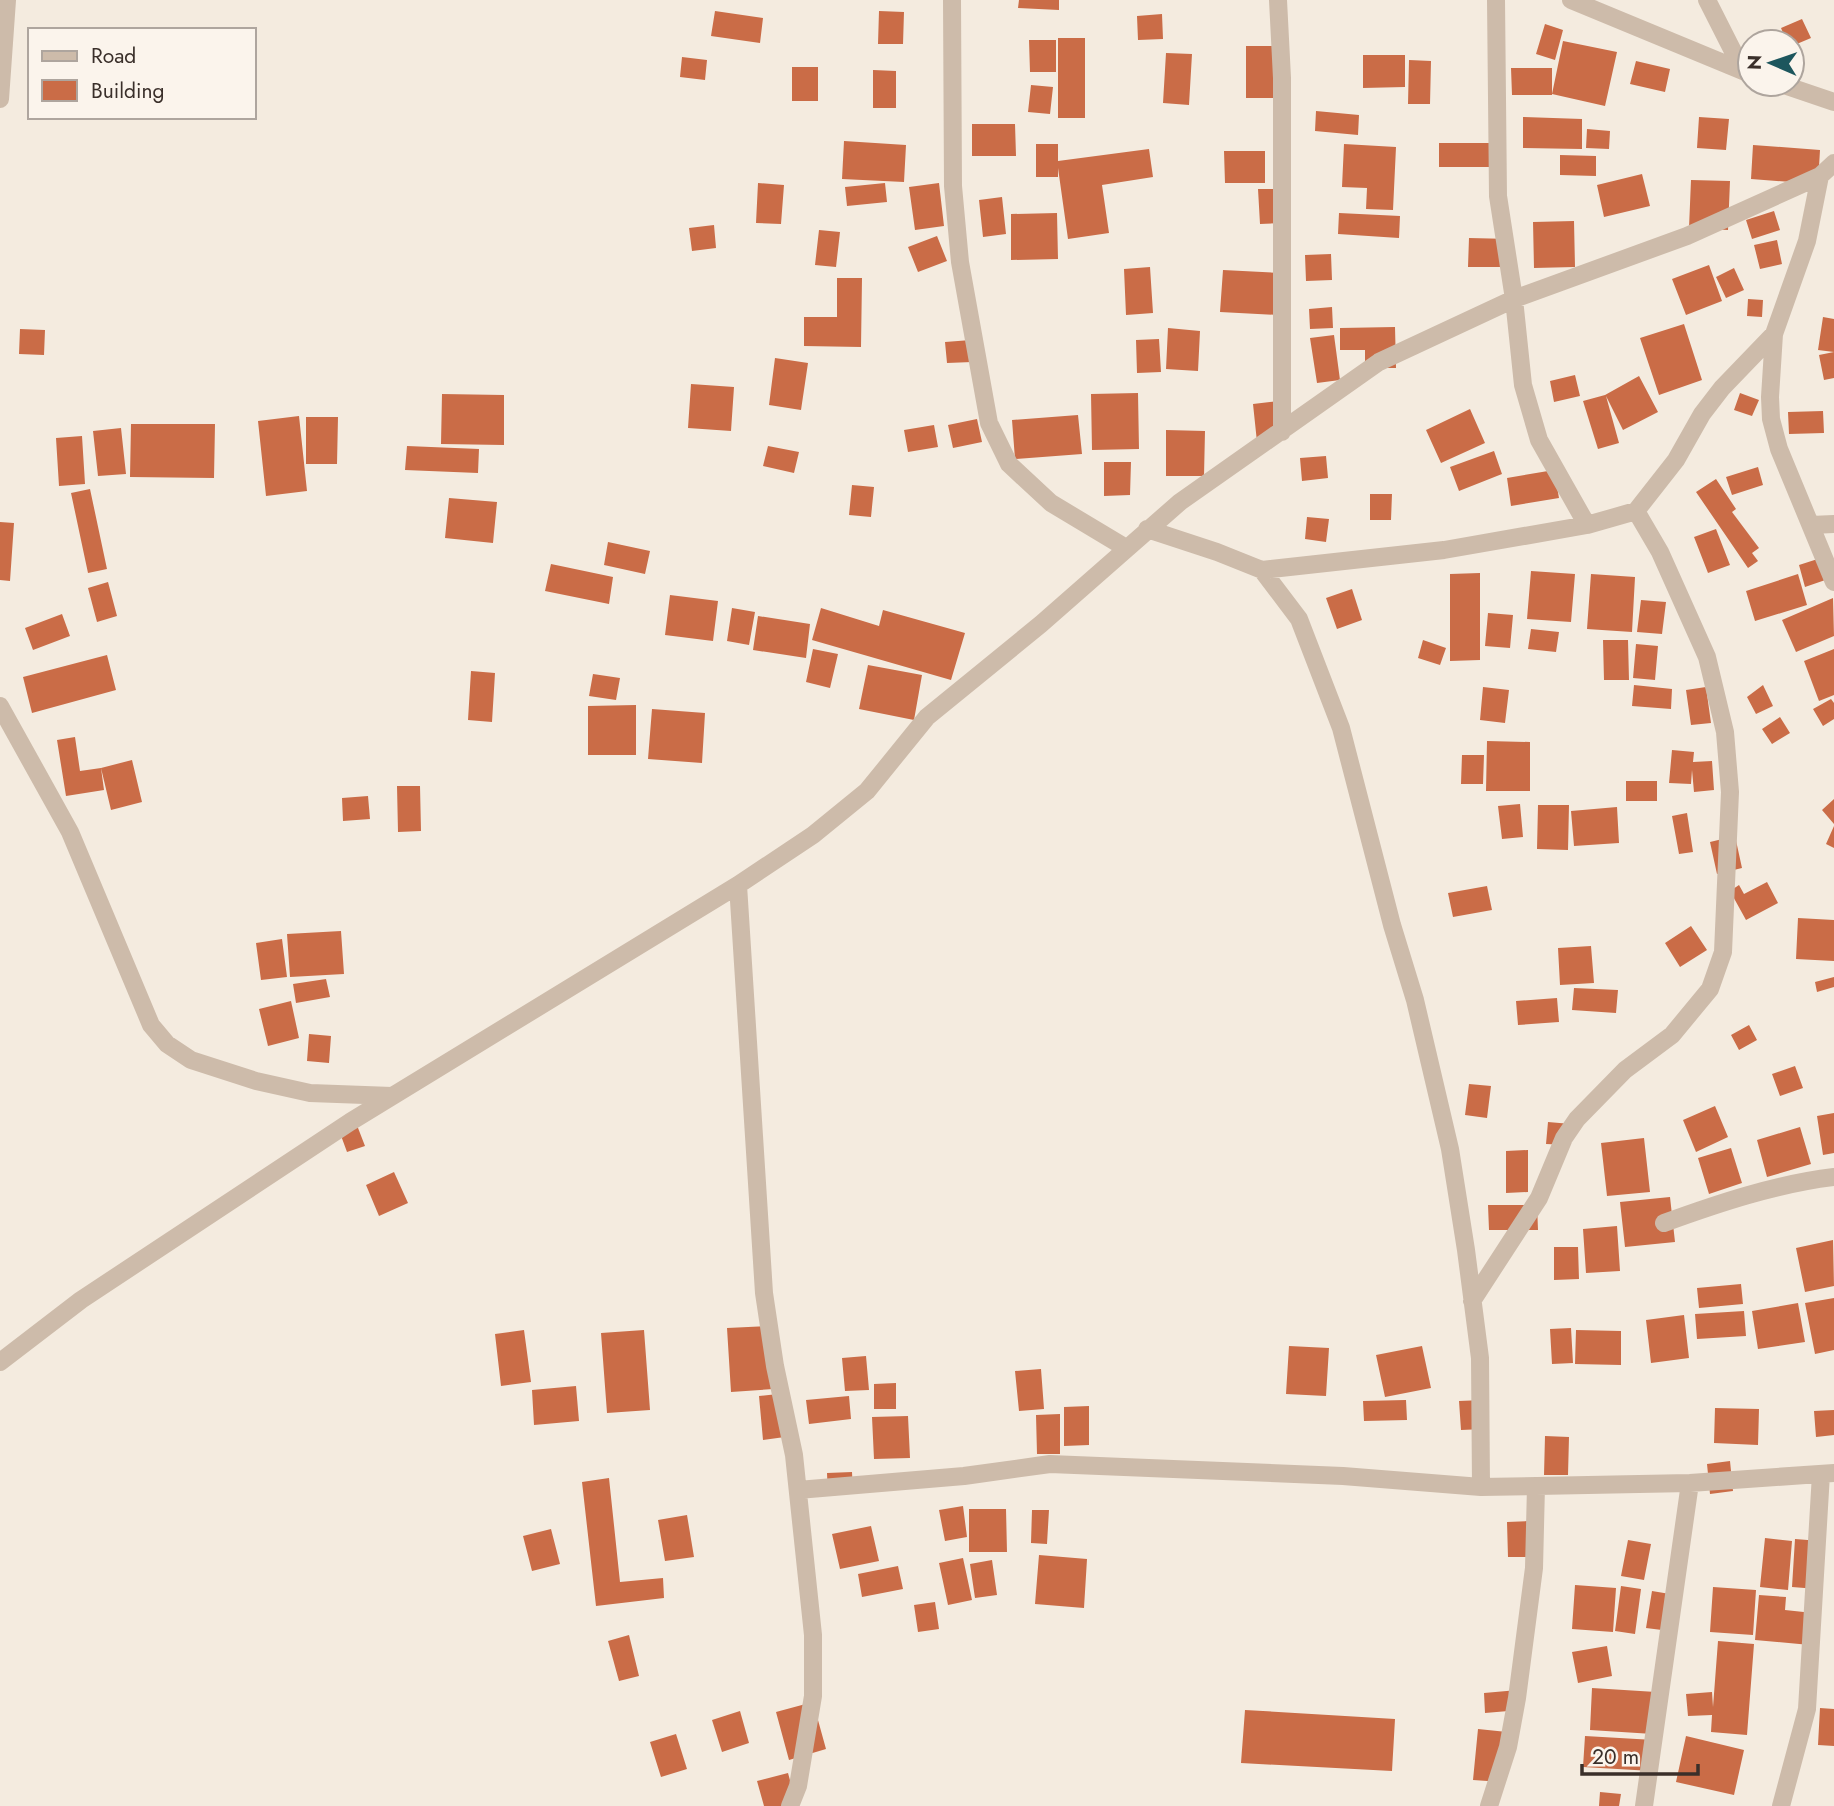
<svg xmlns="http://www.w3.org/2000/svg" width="1834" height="1806" font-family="Jost,sans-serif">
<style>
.building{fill:#ca6c47}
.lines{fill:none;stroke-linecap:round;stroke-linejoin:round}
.minor{stroke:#cdbbaa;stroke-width:18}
</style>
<rect width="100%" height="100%" fill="#f4ebdf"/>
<!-- building -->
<path class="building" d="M1019 0H1059V10L1018 8Z
M715 11 763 18 760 43 711 36Z
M879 11 904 12 903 44H878Z
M1162 14 1163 39 1138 40 1137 16Z
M1802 19 1811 38 1792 46V42H1787L1781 28Z
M1545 24 1563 30 1555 60 1536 54Z
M1058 38H1085V118H1058Z
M1029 40H1056V72H1030Z
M1563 41 1617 52 1605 106 1552 94Z
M1246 46H1285L1284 98H1246Z
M1166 53 1192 54 1189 105 1163 103Z
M1363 55H1405V87L1363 88Z
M682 57 707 60 705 80 680 77Z
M1409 60 1431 61 1430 104H1408Z
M1636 61 1670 69 1665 92 1630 84Z
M792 67H818V101H792Z
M1511 68H1552V95H1512Z
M873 70 896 71V108H873Z
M1031 85 1053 87 1050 114 1028 112Z
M1316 111 1359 115 1358 135 1315 131Z
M1523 117 1582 119V149L1523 148Z
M1699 117 1729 119 1726 150 1697 148Z
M972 124H1015L1016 156H972Z
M1587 129 1610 131 1609 149 1586 148Z
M844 141 906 145 904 182 842 179Z
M1439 143H1498V167H1439Z
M1036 144H1058V161L1149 149 1153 177 1102 185 1109 233 1068 239 1058 168V177H1036Z
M1344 144 1396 147 1393 210 1366 209 1367 188 1342 187Z
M1753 145 1820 150 1818 184 1751 179Z
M1224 151H1265V183H1225Z
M1560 155 1596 156V176L1560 175Z
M1642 174 1650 206 1604 217 1597 185Z
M1691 180 1730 181 1728 230 1689 228Z
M758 183 784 185 781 224 756 223Z
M885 183 887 202 847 206 845 187Z
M939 183 944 226 915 230 909 187Z
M1258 189H1280L1282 223 1260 224Z
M1002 197 1006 234 983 237 979 200Z
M1774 211 1780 230 1752 239 1746 220Z
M1057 213 1058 259 1011 260V214Z
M1339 213 1400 216 1399 238 1338 234Z
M1574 221 1575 267 1534 268 1533 222Z
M714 225 716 248 692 251 689 228Z
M819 230 840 232 836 267 815 265Z
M937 236 947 261 918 272 908 247Z
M1469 238 1511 239V267H1468Z
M1777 240 1782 264 1760 269 1754 245Z
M1331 254 1332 280 1306 281 1305 255Z
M1709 265 1722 301 1686 315 1672 279Z
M1150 267 1153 313 1126 315 1124 269Z
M1734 268 1744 290 1726 298 1716 277Z
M1223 270 1281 273 1279 315 1220 312Z
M837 278H862L861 347 804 346V317H837Z
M1748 299 1763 300 1762 317 1747 316Z
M1332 307 1333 328 1310 329 1309 309Z
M1823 317 1834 319V352L1818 350Z
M1684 324 1702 380 1659 395 1640 338Z
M1395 327 1396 368H1365V350H1340V328Z
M1168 328 1200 331 1198 371 1166 369Z
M20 329 45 330 44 355 19 354Z
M1334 335 1340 380 1317 383 1310 338Z
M1159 339 1161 372 1137 373 1136 340Z
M971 340 972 362 947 363 945 342Z
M1834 352V378L1824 380 1819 355Z
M775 358 808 363 801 410 769 405Z
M1575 375 1580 396 1554 402 1550 381Z
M1639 376 1658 412 1623 430 1606 396 1619 443 1598 449 1583 401 1605 395Z
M691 384 734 387 731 431 688 428Z
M1138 393 1139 449 1092 450 1091 394Z
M1740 393 1759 400 1752 416 1734 410Z
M442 394 504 395V445L441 444Z
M1279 401 1283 439 1257 442 1253 404Z
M1470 409 1485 443 1441 463 1426 430Z
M1823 411 1824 433 1789 434 1788 412Z
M1078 415 1082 454 1015 459 1012 420Z
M299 416 307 491 266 496 258 421Z
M306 417H338L337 464H306Z
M977 419 982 442 953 448 948 425Z
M131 424H215L214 478 130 477Z
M934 425 938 447 908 452 904 430Z
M121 428 126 474 98 476 93 431Z
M1166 430 1205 431 1204 476H1166Z
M82 436 85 484 59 486 56 438Z
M407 446 479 449 478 473 405 470Z
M768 446 799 452 794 473 763 466Z
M1494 451 1502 474 1459 491 1450 467Z
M1326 456 1328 478 1302 481 1300 458Z
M1104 462H1131L1130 495 1104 496Z
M1758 467 1763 485 1732 495 1726 477Z
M1554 470 1559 498 1511 506 1507 478Z
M1716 479 1736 509 1732 512 1759 548 1752 553 1758 561 1748 568 1696 492Z
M852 485 874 487 871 517 849 515Z
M90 489 107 569 88 573 71 493Z
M1370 494H1392L1391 520H1370Z
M449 498 497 502 493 543 445 538Z
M1307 517 1329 519 1326 542 1305 539Z
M0 522 14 523 10 581 0 580Z
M1716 529 1730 565 1708 573 1694 537Z
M608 542 650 551 645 574 604 565Z
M1827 556 1834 577 1805 587 1799 565Z
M551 564 613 577 609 604 545 591Z
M1531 571 1575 574 1571 622 1527 619Z
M1480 573V660L1450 661V574Z
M1591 574 1635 577 1632 632 1587 629Z
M1798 574 1807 605 1755 621 1746 591Z
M108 582 117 616 97 622 88 588Z
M1352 589 1362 620 1337 629 1326 598Z
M670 595 718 601 713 641 665 635Z
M1833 598 1834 636 1796 652 1782 620Z
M1641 600 1666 602 1662 634 1637 632Z
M732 608 755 612 749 645 727 641Z
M821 608 879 626 883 610 965 633 951 680 812 640Z
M1488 613 1513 615 1510 648 1485 646Z
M62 614 70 636 33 650 25 628Z
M758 616 810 624 806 658 753 650Z
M1531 629 1559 632 1556 652 1528 649Z
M1423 640 1446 648 1440 665 1418 658Z
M1603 640H1628L1629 680H1604Z
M1636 644 1658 646 1655 680 1633 678Z
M813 649 838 654 830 688 806 682Z
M1834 649V695L1819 701 1804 661Z
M107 655 116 690 32 713 23 677Z
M868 665 922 675 914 720 859 709Z
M471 671 495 673 492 722 468 720Z
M593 674 620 678 616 700 589 696Z
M1634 685 1672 689 1671 709 1632 706Z
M1763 685 1773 706 1756 714 1747 697Z
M1483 687 1509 690 1505 723 1480 720Z
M1706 687 1711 723 1691 725 1686 690Z
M1831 699 1834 703V719L1823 726 1813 709Z
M636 705V755H588V706Z
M652 709 705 713 702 763 648 759Z
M1780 717 1790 733 1772 744 1762 729Z
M75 737 80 771 101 768 104 790 66 796 57 740Z
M1487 741 1530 742V791H1486Z
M1672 750 1694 752 1693 762 1712 761 1714 790 1694 792 1692 770 1691 784 1669 783Z
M1462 755H1484L1483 784H1461Z
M132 760 142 802 111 810 101 768Z
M1626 781H1657V801H1626Z
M397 786H420L421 831 398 832Z
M368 796 370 819 343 821 342 798Z
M1834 799V824L1822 810Z
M1520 804 1523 837 1502 839 1498 806Z
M1538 805H1569L1568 850 1537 849Z
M1617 807 1619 843 1574 846 1571 811Z
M1687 813 1693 852 1679 854 1672 816Z
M1834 826V848L1826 844Z
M1735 836 1742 868 1717 874 1710 842Z
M1767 882 1778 903 1746 920 1730 891 1739 885 1744 894Z
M1487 886 1492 910 1453 917 1448 893Z
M1798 918 1834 920V961L1796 959Z
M1691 926 1707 950 1680 967 1665 943Z
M341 931 344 974 290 977 287 934Z
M282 939 287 977 261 980 256 943Z
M1591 946 1594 983 1560 985 1558 948Z
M1834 977V987L1817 992 1815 982Z
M326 979 330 997 296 1003 293 984Z
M1574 988 1618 990 1616 1013 1572 1010Z
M1557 998 1559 1022 1518 1025 1516 1001Z
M291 1001 299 1038 268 1046 259 1009Z
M1749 1025 1757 1040 1739 1050 1731 1035Z
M309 1034 331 1036 329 1063 307 1061Z
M1795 1066 1803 1088 1780 1096 1772 1074Z
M1469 1084 1491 1086 1487 1118 1465 1115Z
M1715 1106 1728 1137 1696 1152 1683 1120Z
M1834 1113V1153L1823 1155 1817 1116Z
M353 1115 365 1146 347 1152 336 1122Z
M1548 1122 1571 1124 1570 1145 1546 1144Z
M1800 1127 1811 1164 1767 1177 1757 1140Z
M1644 1138 1650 1192 1607 1196 1601 1143Z
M1731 1148 1742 1183 1709 1194 1698 1158Z
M1528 1150V1192L1506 1193V1151Z
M394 1172 408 1203 379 1216 366 1185Z
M1670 1197 1675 1242 1625 1247 1620 1202Z
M1488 1205H1537L1538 1230H1489Z
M1617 1226 1620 1271 1586 1273 1583 1229Z
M1833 1240 1834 1286 1805 1292 1796 1248Z
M1554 1247H1578L1579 1279 1554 1280Z
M1741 1284 1743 1304 1699 1308 1697 1288Z
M1834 1298V1350L1815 1354 1805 1303Z
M1798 1303 1805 1342 1758 1349 1752 1311Z
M1744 1311 1746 1336 1697 1339 1695 1314Z
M1684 1315 1689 1358 1651 1363 1646 1320Z
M768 1326 773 1389 731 1392 727 1328Z
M1571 1328 1573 1363 1552 1364 1550 1329Z
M524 1330 531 1382 501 1386 495 1334Z
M644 1330 650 1410 607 1413 601 1333Z
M1576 1330 1621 1331V1365L1575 1364Z
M1289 1346 1329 1348 1326 1396 1286 1394Z
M1422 1346 1431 1388 1385 1397 1376 1355Z
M866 1356 869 1390 845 1391 842 1358Z
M1041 1369 1044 1409 1019 1411 1015 1371Z
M896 1383V1409H874V1384Z
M576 1386 579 1421 534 1425 532 1390Z
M787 1393 792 1436 763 1440 759 1396Z
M849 1396 851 1419 809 1424 806 1400Z
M1406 1400 1407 1420 1364 1421 1363 1401Z
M1483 1400 1484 1429 1461 1430 1459 1401Z
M1089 1406V1445L1064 1446V1407Z
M1715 1408 1759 1409 1758 1445 1714 1443Z
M1834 1410V1435L1816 1437 1814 1411Z
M1060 1414V1454H1037L1036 1415Z
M908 1416 910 1458 874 1459 872 1417Z
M1545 1436 1569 1437 1568 1475H1544Z
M1730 1461 1733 1491 1710 1494 1707 1464Z
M852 1472 853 1493 828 1496 827 1473Z
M609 1478 620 1582 663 1578 664 1598 596 1606 582 1482Z
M963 1506 967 1537 945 1541 939 1510Z
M969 1509H1006L1007 1552H969Z
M1032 1510H1049L1047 1544 1031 1543Z
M687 1515 694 1557 665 1561 658 1520Z
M1529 1521V1557H1508L1507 1522Z
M871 1526 879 1561 840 1569 832 1534Z
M551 1529 560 1564 532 1571 523 1536Z
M1765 1538 1792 1541 1788 1590 1760 1587Z
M1795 1539 1820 1541 1817 1589 1792 1587Z
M1628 1540 1651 1544 1644 1580 1621 1576Z
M1039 1555 1087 1559 1084 1608 1035 1604Z
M963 1558 972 1600 948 1605 939 1563Z
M992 1560 997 1595 975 1598 970 1564Z
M898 1566 903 1589 862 1597 858 1574Z
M1575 1585 1616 1588 1613 1632 1572 1629Z
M1621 1586 1641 1589 1635 1634 1615 1631Z
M1713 1587 1756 1590 1753 1635 1710 1632Z
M1652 1591 1676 1595 1670 1631 1646 1628Z
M1759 1595 1786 1597 1785 1610 1813 1613 1810 1645 1755 1640Z
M935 1602 939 1629 918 1632 914 1605Z
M629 1635 639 1676 619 1681 608 1641Z
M1718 1641 1754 1644 1747 1735 1711 1732 1712 1715 1688 1716 1686 1694 1712 1692 1713 1707Z
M1607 1646 1612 1676 1578 1683 1572 1652Z
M1592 1688 1656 1692 1653 1734 1590 1730Z
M1518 1690 1520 1710 1485 1713 1484 1693Z
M813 1702 826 1749 789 1760 776 1712Z
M1820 1708 1834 1709V1746L1818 1745Z
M1245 1710 1395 1719 1392 1771 1241 1763Z
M740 1711 749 1743 722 1752 712 1720Z
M1478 1729 1507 1732 1502 1782 1473 1780Z
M676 1734 687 1769 661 1777 650 1742Z
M1585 1736 1654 1740 1652 1771 1583 1767Z
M1686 1736 1744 1750 1734 1795 1676 1782Z
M788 1773 797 1806H764L757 1781Z
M1600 1792 1621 1794 1619 1806H1599Z"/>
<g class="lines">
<!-- minor -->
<path class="minor" d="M952 0 953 186 960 262 989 423 1009 464 1051 503 1126 548
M1278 0 1282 78V432
M1496 0 1498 196 1514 299 1523 385 1539 440 1587 525
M1571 0 1750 74
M1707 0 1743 71
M1781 84 1834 102
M0 99 7 0
M1820 176 1807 241 1774 334 1770 397 1771 419 1779 449 1834 582
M1636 511 1676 460 1702 414 1722 388 1774 334
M1811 525 1834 524
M1147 529 1217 552 1262 570 1444 550 1587 525 1636 511 1660 552 1707 657 1725 732 1730 792 1723 952 1710 989 1672 1035 1625 1070 1577 1119 1564 1138 1539 1198 1472 1301
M1262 570 1299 619 1341 728 1392 925 1415 1000 1450 1149 1466 1250 1480 1358 1481 1487
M0 706 70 832 151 1025 167 1044 191 1060 256 1081 310 1093 392 1096
M738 885 764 1293 775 1366 794 1455 813 1635V1696L798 1786 790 1806
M1664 1223C1719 1203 1776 1184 1834 1177
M0 1362 81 1300 350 1122 738 885 813 835 867 791 927 717 1041 624 1180 502 1379 362 1514 299 1687 236 1820 176 1834 163
M798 1490 964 1476 1050 1464 1343 1476 1481 1487 1690 1483 1834 1473
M1489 1806 1508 1747 1517 1698 1534 1568 1536 1486
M1644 1806 1690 1483
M1781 1806 1807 1709 1821 1474"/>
</g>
<!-- legend -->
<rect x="28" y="28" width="228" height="91" fill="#fbf4ec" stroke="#aea59e" stroke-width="2"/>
<rect x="42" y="51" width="35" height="10" fill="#cdbbaa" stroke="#aea59e" stroke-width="2"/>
<text x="91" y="63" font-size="21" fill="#3a2f2a">Road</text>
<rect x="42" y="80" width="35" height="21" fill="#ca6c47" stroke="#aea59e" stroke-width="2"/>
<text x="91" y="98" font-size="21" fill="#3a2f2a">Building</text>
<!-- north arrow -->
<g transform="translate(1771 63) rotate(272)"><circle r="33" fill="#fbf4ec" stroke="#aea59e" stroke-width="2"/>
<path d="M0-5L12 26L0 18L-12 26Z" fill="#1d565d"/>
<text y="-10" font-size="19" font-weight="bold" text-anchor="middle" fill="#3a2f2a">N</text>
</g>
<!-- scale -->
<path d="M1582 1764v10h116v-10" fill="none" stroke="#3a2f2a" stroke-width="3.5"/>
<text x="1592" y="1764" font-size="21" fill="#3a2f2a" stroke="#fbf4ec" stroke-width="5" paint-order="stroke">20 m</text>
</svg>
